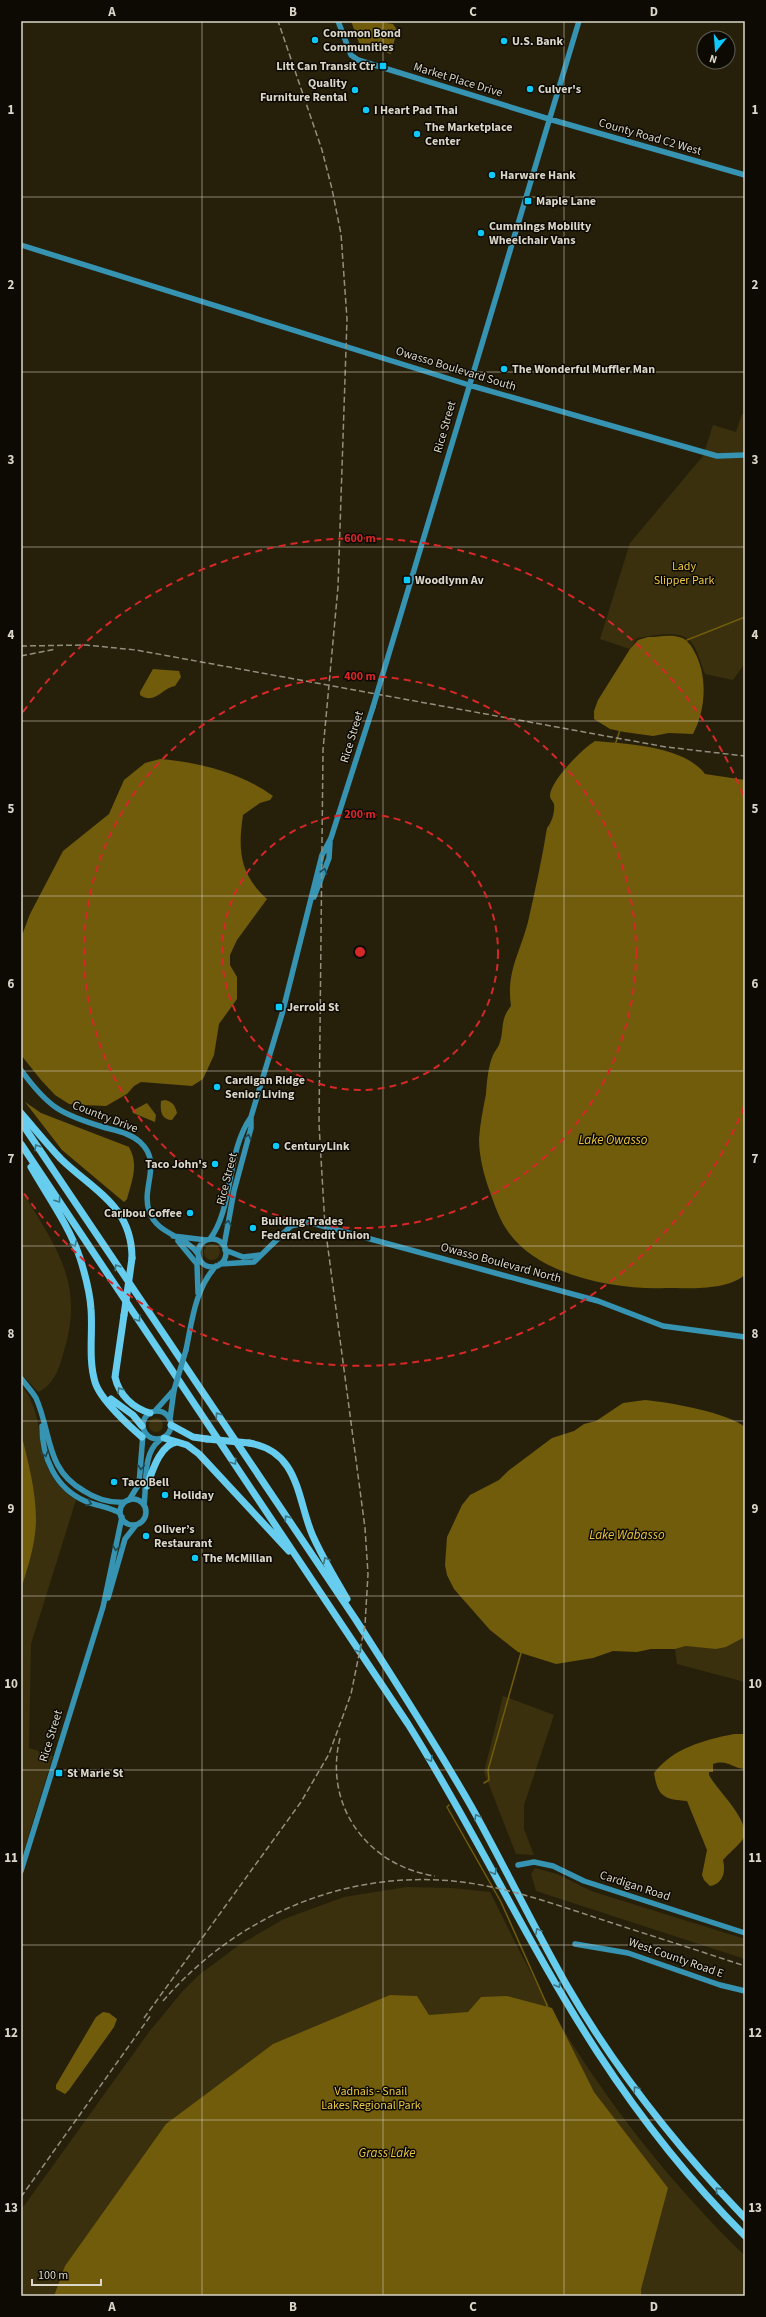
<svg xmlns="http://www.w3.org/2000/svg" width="766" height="2317" font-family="'Source Sans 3',sans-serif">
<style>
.green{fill:#3a300d}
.water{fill:#705c0b}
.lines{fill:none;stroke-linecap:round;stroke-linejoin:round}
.stream{stroke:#705c0b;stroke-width:1.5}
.secondary{stroke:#3693b1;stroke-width:5.5}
.highway{stroke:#67cdef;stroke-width:7}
.rail{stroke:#938e7e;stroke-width:1.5;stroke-dasharray:6 3;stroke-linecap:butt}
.secondary-bridge{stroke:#3693b1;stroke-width:5.5}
.highway-bridge{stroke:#67cdef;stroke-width:7}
.oneway{stroke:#1f4851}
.oneway2{stroke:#3e7585}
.grid{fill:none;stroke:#dad6c9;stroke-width:1;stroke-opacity:0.55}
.ring{fill:none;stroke:#d62828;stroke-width:2;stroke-dasharray:7 5}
.poi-dot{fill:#0dcafa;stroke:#0d0a03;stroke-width:1.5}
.labels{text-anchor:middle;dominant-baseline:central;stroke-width:3;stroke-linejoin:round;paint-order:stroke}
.poi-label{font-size:12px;font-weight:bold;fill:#dad6c9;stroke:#0d0a03;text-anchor:start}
.street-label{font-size:12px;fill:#dad6c9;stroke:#0d0a03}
.park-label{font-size:12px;fill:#eac746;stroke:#0d0a03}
.water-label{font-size:13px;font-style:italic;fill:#e7c342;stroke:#0d0a03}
.centre{fill:#d62828;stroke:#0d0a03;stroke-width:2}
.ring-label{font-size:12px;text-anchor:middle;font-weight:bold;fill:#d62828;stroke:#0d0a03;stroke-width:3;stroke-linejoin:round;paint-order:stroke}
.neatline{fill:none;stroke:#dad6c9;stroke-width:1.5}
.grid-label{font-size:13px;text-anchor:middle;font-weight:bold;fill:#dad6c9}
</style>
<rect width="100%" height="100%" fill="#26200b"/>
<!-- green -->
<path class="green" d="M742 414 745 415V663L733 680 705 674C701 665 698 650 691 642 679 628 653 636 637 638L630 649 600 639 630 543 703 456 713 425 736 432Z
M21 1189C55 1247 85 1281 64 1351 59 1368 56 1382 39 1392L35 1389 21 1373Z
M204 1252a8 8 0 1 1 16 0a8 8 0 1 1-16 0Z
M21 1385C53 1424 25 1466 76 1500L31 1644 29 1748 53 1756 21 1860Z
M149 1425a7 7 0 1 1 14 0a7 7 0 1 1-14 0Z
M745 1637V1682L677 1664 675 1649 686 1646 726 1647Z
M503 1696 554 1715 524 1805V1829L534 1855 516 1854 484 1772Z
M535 1868 557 1874 591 1891 745 1939V1959L536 1891 531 1874Z
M407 1887 452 1888 490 1892C509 1930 528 1969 549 2006 603 2098 669 2182 745 2256V2296H21V2210L149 2032 182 1992 199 1975 239 1945 284 1919 344 1897Z"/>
<!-- water -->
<path class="water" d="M351 21H374L393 24 397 30 391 54 359 43Z
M648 637C658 637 670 634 679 637 686 638 691 645 694 651 708 675 706 710 693 734L669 733 653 736 624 732 610 729 594 719V711L598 700 630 649 638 640Z
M153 669 179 671 181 677 175 686C162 688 155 705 140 695V692Z
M595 741C628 744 684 746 705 774L745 780V1275C725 1291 690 1288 666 1288 616 1290 540 1276 509 1233 500 1221 495 1206 490 1192 484 1176 479 1156 479 1139 480 1124 483 1109 486 1094 487 1081 488 1067 493 1055 494 1052 497 1049 499 1045 505 1029 499 1021 511 1006 506 972 520 953 528 922 535 891 542 859 547 828 552 822 555 812 554 804 553 801 550 799 550 796 550 781 582 749 595 741Z
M160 759C198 762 242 773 273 796L270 800 260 803 243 815C238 849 239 874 267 899L237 940 230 955V965L237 977V999L219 1024 214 1055 203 1079 192 1086 141 1082 134 1086 127 1094 106 1106 82 1105 69 1104 55 1095 41 1080 21 1055V938L30 914 63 851 109 814 124 780 145 763Z
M165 1100C173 1102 175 1105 177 1113L172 1120C161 1120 160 1110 161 1101Z
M25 1102 41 1113 129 1147C139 1165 132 1180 127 1199L124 1202 118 1197 62 1150Z
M147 1103 156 1115 155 1122 133 1113 132 1111Z
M645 1400C668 1402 729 1413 745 1427V1637L726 1647 716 1649 686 1646 675 1649H651L637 1652 613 1651 593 1658 556 1664 518 1652 490 1630 454 1589 447 1575 445 1565 447 1537 462 1505 470 1495 499 1480 508 1471 552 1438 574 1431 584 1424 596 1421 623 1403Z
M21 1433C28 1461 36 1491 36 1519 36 1543 28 1567 21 1589Z
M734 1734H745V1769C731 1768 728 1759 713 1764V1772H709V1775C716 1789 753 1823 743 1839 738 1846 729 1853 723 1860 726 1872 723 1884 710 1886L704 1880 702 1875 707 1850 687 1801C665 1799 658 1798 654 1773 673 1748 704 1740 734 1734Z
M390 1995 417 1996 429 2015 468 2012 481 1997 507 1996 552 2008 594 2092 668 2188 641 2289V2296H54L65 2266 166 2124 273 2044Z
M103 2012 109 2013 117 2019 114 2027 69 2090 65 2094 56 2089V2085L96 2017Z"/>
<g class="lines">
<!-- stream -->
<path class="stream" d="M687 640 745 617
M615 745 620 730
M484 1783 489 1780 488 1770 521 1653
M449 1805 447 1807 501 1902 547 2005V2008"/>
<!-- secondary -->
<path class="secondary" d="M338 21 351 55 358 60 549 119 745 175
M21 245 469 385 717 456 745 455
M381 680 579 21
M314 897 329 858 330 842
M21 1070C48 1107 60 1114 103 1127 116 1131 130 1133 140 1142 163 1163 141 1186 149 1211 157 1235 185 1235 198 1254
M173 1236 206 1240
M210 1239C234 1207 226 1152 251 1117L282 1014 322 855 331 838 373 707
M198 1253a14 14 0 1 1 28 0a14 14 0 1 1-28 0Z
M178 1241 197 1264
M224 1246 234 1191 251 1128V1118
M225 1250 243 1257 260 1255
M220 1264 254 1262 291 1226 308 1222 598 1301 663 1326 745 1337
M198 1293 197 1264 199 1258
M186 1350C192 1321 195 1289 216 1266
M21 1378C26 1385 32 1391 36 1398 52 1434 45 1469 84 1491 96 1499 111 1503 125 1502
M143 1425a14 14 0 1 1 28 0a14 14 0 1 1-28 0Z
M155 1411 172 1392
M170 1419 174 1390
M42 1426C42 1457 55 1488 85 1501 97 1506 109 1507 120 1513
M120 1512a13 13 0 1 1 26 0a13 13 0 1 1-26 0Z
M129 1500 139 1484 143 1434
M144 1505C147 1484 142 1453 160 1440
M108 1598 125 1539 136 1525
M518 1865 534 1862 553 1866 584 1881 745 1933
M21 1871 103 1607 122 1517
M575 1944 628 1953 720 1985 745 1991"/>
<!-- highway -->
<path class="highway" d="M21 1113C34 1128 47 1144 61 1159 94 1191 132 1206 132 1258
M21 1122 356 1620C395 1681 435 1743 471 1806 504 1865 533 1926 566 1984 615 2069 677 2147 745 2218
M21 1144 408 1724C476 1832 529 1947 598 2053 641 2119 690 2181 745 2236
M31 1167C47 1195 70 1227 80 1258 85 1274 90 1292 91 1309 93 1333 88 1358 95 1382 100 1399 128 1425 142 1437
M124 1315 115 1377C119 1395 133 1408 150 1413
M111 1399 133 1415 142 1426
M171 1425 193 1437 207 1439
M164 1438 187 1445 199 1454 289 1551
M249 1443C299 1451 297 1498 312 1534 322 1557 335 1578 347 1599
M147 1486C152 1472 160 1444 177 1442"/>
<!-- rail -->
<path class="rail" d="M21 646 86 645 136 650 666 747 745 756
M21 656 56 649
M340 1738C323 1806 368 1866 435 1876
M163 2001C239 1913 353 1866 469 1883 511 1889 551 1903 591 1916 642 1933 694 1949 745 1966
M144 2018 301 1802 329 1754 351 1694 365 1625 368 1574 365 1528 325 1226 319 1124 323 750 338 587 347 319 341 234 332 189 322 150 278 21
M21 2197 151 2015"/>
<!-- secondary-bridge -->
<path class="secondary-bridge" d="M373 707 381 680
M174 1390 186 1350"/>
<!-- highway-bridge -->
<path class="highway-bridge" d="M124 1315 132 1258
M207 1439 249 1443"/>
</g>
<!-- one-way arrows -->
<defs><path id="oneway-chevron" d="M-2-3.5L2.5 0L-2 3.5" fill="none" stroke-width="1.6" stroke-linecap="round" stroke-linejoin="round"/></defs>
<g class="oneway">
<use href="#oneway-chevron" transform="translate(324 871) rotate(-73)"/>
<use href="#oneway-chevron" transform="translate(248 1137) rotate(-75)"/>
<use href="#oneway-chevron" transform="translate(228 1223) rotate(-80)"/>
<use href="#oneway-chevron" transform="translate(45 1454) rotate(75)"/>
<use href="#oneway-chevron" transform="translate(141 1467) rotate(94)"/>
<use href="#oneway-chevron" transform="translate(89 1503) rotate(20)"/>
<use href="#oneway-chevron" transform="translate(116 1548) rotate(100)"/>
</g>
<g class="oneway2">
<use href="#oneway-chevron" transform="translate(37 1147) rotate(-123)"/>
<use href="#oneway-chevron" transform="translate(58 1200) rotate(56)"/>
<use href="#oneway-chevron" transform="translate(74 1244) rotate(64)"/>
<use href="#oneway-chevron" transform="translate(117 1267) rotate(-124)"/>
<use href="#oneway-chevron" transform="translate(138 1319) rotate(56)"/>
<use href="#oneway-chevron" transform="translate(120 1390) rotate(-122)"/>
<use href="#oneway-chevron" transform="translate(218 1415) rotate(-124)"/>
<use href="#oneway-chevron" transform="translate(234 1462) rotate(56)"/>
<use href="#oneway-chevron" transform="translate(287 1518) rotate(-124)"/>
<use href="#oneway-chevron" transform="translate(326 1560) rotate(-118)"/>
<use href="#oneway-chevron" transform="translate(359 1650) rotate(57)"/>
<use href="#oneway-chevron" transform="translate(430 1759) rotate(59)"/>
<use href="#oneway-chevron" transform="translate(477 1817) rotate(-119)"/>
<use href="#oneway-chevron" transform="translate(494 1872) rotate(60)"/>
<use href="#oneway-chevron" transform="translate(538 1931) rotate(-118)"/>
<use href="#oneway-chevron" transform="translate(558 1985) rotate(61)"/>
<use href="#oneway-chevron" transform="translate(636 2089) rotate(-126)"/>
<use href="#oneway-chevron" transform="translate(718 2190) rotate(-132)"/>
</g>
<!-- grid -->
<path class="grid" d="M202 21V2296M383 21V2296M564 21V2296M21 197H745M21 372H745M21 547H745M21 721H745M21 896H745M21 1071H745M21 1246H745M21 1421H745M21 1596H745M21 1770H745M21 1945H745M21 2120H745"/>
<!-- distance rings -->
<g class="ring">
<circle cx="360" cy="952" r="138"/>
<circle cx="360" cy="952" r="276"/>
<path d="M744 1107A414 414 0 0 1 23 1192M23 712A414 414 0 0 1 744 797"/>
</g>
<!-- markers -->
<g class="poi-dot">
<circle cx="315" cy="40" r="4"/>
<circle cx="504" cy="41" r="4"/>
<rect x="379" y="62" width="8" height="8" rx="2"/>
<circle cx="530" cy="89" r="4"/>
<circle cx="355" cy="90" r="4"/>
<circle cx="366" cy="110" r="4"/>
<circle cx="417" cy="134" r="4"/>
<circle cx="492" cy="175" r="4"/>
<rect x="524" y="197" width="8" height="8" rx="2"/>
<circle cx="481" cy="233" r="4"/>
<circle cx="504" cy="369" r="4"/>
<rect x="403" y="576" width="8" height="8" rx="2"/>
<rect x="275" y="1003" width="8" height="8" rx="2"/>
<circle cx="217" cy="1087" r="4"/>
<circle cx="276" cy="1146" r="4"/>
<circle cx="215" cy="1164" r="4"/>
<circle cx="190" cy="1213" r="4"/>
<circle cx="253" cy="1228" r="4"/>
<circle cx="114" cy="1482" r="4"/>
<circle cx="165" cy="1495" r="4"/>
<circle cx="146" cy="1536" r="4"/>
<circle cx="195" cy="1558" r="4"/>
<rect x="55" y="1769" width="8" height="8" rx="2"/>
</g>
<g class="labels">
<!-- poi labels -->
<g class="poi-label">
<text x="323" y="33">Common Bond<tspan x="323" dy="14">Communities</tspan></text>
<text x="512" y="41">U.S. Bank</text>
<text x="375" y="66" text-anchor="end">Litt Can Transit Ctr</text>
<text x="347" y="83" text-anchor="end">Quality<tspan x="347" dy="14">Furniture Rental</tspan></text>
<text x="538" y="89">Culver's</text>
<text x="374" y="110">I Heart Pad Thai</text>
<text x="425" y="127">The Marketplace<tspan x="425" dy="14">Center</tspan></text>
<text x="500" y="175">Harware Hank</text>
<text x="536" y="201">Maple Lane</text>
<text x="489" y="226">Cummings Mobility<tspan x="489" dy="14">Wheelchair Vans</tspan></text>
<text x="512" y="369">The Wonderful Muffler Man</text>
<text x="415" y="580">Woodlynn Av</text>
<text x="287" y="1007">Jerrold St</text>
<text x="225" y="1080">Cardigan Ridge<tspan x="225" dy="14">Senior Living</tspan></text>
<text x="284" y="1146">CenturyLink</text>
<text x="207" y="1164" text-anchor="end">Taco John's</text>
<text x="182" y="1213" text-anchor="end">Caribou Coffee</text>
<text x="261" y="1221">Building Trades<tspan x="261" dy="14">Federal Credit Union</tspan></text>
<text x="122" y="1482">Taco Bell</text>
<text x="173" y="1495">Holiday</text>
<text x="154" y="1529">Oliver’s<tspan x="154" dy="14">Restaurant</tspan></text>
<text x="203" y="1558">The McMillan</text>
<text x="67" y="1773">St Marie St</text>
</g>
<!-- street labels -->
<g class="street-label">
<text transform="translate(458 80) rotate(17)">Market Place Drive</text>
<text transform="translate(650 137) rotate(16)">County Road C2 West</text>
<text transform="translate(456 369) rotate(17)">Owasso Boulevard South</text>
<text transform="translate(445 427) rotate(-74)">Rice Street</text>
<text transform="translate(352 737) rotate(-73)">Rice Street</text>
<text transform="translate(105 1117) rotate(21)">Country Drive</text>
<text transform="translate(227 1179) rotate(-76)">Rice Street</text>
<text transform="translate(501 1263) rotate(15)">Owasso Boulevard North</text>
<text transform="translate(51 1736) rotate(-73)">Rice Street</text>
<text transform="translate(635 1886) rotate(18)">Cardigan Road</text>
<text transform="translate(676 1958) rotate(19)">West County Road E</text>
</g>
<!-- park labels -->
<g class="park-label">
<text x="684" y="566">Lady<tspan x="684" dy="14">Slipper Park</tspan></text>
<text x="371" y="2091">Vadnais - Snail<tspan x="371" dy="14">Lakes Regional Park</tspan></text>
</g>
<!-- water labels -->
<g class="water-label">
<text x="613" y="1140">Lake Owasso</text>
<text x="627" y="1535">Lake Wabasso</text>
<text x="387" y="2153">Grass Lake</text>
</g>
</g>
<circle cx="360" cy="952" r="6" class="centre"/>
<g class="ring-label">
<text x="360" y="542">600 m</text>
<text x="360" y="680">400 m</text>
<text x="360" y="818">200 m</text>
</g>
<!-- border -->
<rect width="766" height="2317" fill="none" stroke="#0d0a03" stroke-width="44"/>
<!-- north arrow -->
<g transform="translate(716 50) rotate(197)"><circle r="19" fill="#0d0a03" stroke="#5f5c52"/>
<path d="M0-3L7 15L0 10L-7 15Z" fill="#0dcafa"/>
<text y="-6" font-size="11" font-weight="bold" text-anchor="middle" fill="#dad6c9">N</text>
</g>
<!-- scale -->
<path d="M32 2279v6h69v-6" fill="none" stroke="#dad6c9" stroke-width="2"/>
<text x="38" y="2279" font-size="12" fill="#dad6c9" stroke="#0d0a03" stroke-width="3" paint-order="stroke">100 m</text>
<rect x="22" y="22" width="722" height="2273" class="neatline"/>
<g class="grid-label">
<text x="112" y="16">A</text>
<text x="293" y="16">B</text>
<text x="473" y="16">C</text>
<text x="654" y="16">D</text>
<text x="11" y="114">1</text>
<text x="755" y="114">1</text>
<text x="11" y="289">2</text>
<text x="755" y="289">2</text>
<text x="11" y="464">3</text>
<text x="755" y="464">3</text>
<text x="11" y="639">4</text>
<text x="755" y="639">4</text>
<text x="11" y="813">5</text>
<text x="755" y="813">5</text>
<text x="11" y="988">6</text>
<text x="755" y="988">6</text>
<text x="11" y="1163">7</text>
<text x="755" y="1163">7</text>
<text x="11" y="1338">8</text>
<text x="755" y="1338">8</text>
<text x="11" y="1513">9</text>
<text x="755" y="1513">9</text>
<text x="11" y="1688">10</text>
<text x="755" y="1688">10</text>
<text x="11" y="1862">11</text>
<text x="755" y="1862">11</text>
<text x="11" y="2037">12</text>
<text x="755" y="2037">12</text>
<text x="11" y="2212">13</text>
<text x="755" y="2212">13</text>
<text x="112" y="2311">A</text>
<text x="293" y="2311">B</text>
<text x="473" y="2311">C</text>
<text x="654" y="2311">D</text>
</g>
</svg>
